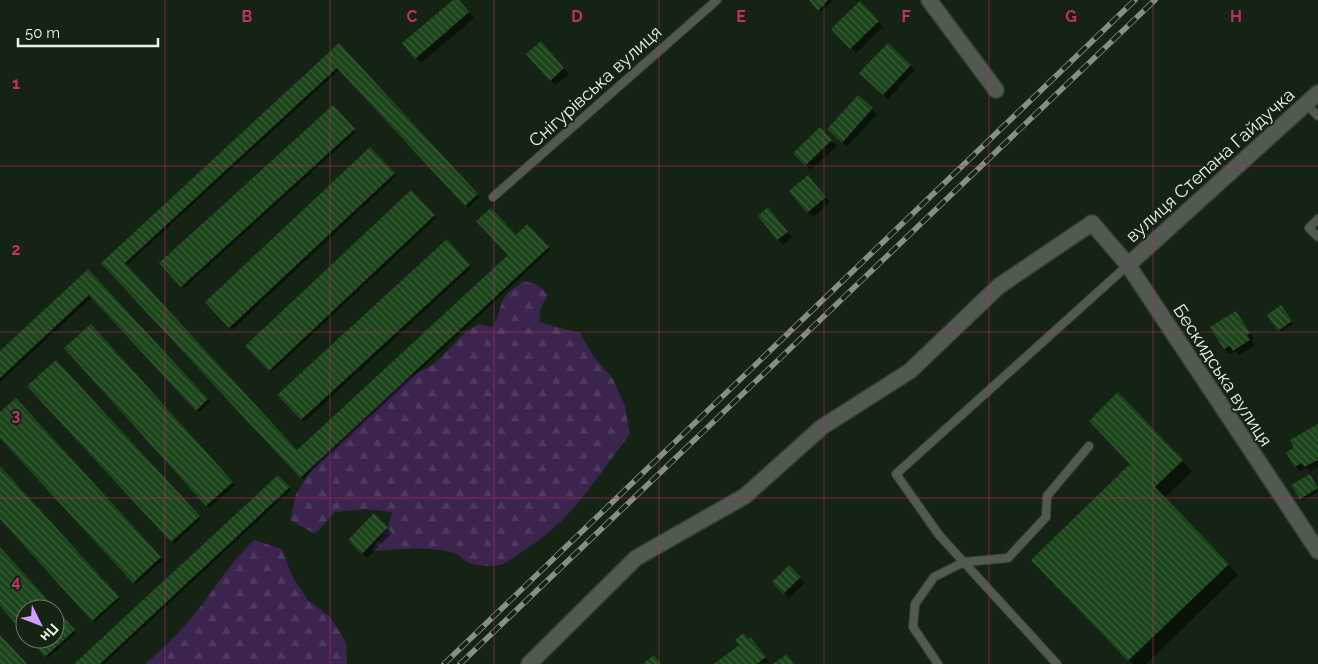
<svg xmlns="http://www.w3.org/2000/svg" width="1318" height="664" font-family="Raleway,sans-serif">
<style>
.forest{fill:url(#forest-firs)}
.shadow{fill:#0007}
.building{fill:url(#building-back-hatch)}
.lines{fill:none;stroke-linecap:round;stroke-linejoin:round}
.lane-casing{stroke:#334032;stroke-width:10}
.street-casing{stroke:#334032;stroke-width:18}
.lane{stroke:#525951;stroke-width:8}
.street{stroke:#525951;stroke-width:15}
.rail-casing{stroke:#859084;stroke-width:5.5}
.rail{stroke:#152314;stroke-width:4;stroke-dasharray:11;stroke-linecap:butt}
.grid{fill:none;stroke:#c62e69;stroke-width:1;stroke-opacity:0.55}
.labels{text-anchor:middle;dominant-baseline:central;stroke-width:4;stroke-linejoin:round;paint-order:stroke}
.street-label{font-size:18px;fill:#eaf3e9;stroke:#152314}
.grid-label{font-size:16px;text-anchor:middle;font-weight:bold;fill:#c62e69;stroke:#152314;stroke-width:4;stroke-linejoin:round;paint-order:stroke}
</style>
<defs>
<pattern id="forest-firs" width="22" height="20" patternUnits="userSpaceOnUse" patternTransform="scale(1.25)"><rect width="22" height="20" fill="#3b244d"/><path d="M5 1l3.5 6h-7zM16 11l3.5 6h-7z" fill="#4e3a5e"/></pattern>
<pattern id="building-back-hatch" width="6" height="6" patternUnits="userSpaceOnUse" patternTransform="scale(1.25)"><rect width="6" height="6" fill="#1b441a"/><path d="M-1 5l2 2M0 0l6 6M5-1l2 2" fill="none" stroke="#3c5f3b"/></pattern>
</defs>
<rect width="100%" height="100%" fill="#152314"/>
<!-- forest -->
<path class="forest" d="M524 281 538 285 548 295 541 307 539 322 580 333 594 357 613 379 625 406 630 434C594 480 574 519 523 551 516 555 508 563 500 565 493 567 477 566 470 563 464 561 460 555 454 553 426 545 399 550 371 551L388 527 392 512 365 509 335 512 315 534 290 520 296 494 311 470 329 448 409 377 434 364 467 331 479 324 493 327C499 316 499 309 503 300 507 292 517 286 524 281Z
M254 540 282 549 292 576 308 600 330 617 346 642 347 664H145C165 647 185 627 201 606 220 581 231 562 254 540Z"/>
<!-- shadow -->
<path class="shadow" d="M455 0 474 18 421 63 416 58Z
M811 0H833L821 12Z
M860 3 883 27 856 53 832 29Z
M888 44 915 70 888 99 861 73Z
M339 45 479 197 468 208 340 69 126 266 297 451 510 255 516 236 527 226 550 250 303 479 103 263Z
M546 48 569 74 555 85 550 80Z
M333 107 356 132 184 288 161 263Z
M872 109 877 114 847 147 833 134Z
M820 129 837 146 811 170 794 153Z
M370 148 396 176 232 330 206 302Z
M813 181 830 202 813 217 808 212Z
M411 192 436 218 272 372 247 346Z
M773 214 792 237 783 245 759 216Z
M447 241 471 268 304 422 279 395Z
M88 271 210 402 199 412 92 297 0 382V353Z
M1283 309 1293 324 1281 332 1279 330Z
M1235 312 1254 338 1251 340 1255 345 1239 355 1235 351 1230 354 1225 349 1212 328Z
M91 326 235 485 209 508 66 349Z
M56 362 201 519 174 544 29 387Z
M1118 394 1192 471 1164 498 1238 575 1146 664H1133L1033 560 1132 464Z
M16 400 163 560 136 584 0 436V414Z
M1318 426V467L1310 472 1307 468 1300 471 1295 466 1296 448Z
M0 468 120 599 95 622 0 517Z
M278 476 291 490 104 664H76Z
M1312 478 1318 492 1303 501 1301 498Z
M374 515 392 533 367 558 350 540Z
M789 567 805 583 789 598 773 582Z
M55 610 76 633 48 658 31 639H55Z
M750 638 770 663 716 664 748 640Z"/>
<!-- building -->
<path class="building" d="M453 0H459L469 12 415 59 402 43Z
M809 0H828L818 11Z
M860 1 879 21 850 49 831 29Z
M541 41 564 68 550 81 526 54Z
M339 43 478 194 465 206 337 68 125 263 297 450 508 255 476 221 491 208 516 235 527 224 549 247 300 478 101 263Z
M888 43 911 65 883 95 859 73Z
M858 95 873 108 842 143 827 129Z
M333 105 355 129 181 287 159 263Z
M820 127 832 140 805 166 793 153Z
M370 147 395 173 229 328 205 302Z
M808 175 826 197 807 213 789 191Z
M411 190 435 215 269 371 245 346Z
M768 207 788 232 777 240 758 216Z
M447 239 470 265 301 420 277 395Z
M88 269 208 399 196 411 89 295 0 378V351Z
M1281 305 1292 321 1278 331 1267 315Z
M1236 311 1250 333 1247 335 1250 340 1233 351 1230 346 1224 349 1210 327Z
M91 324 233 482 206 506 64 348Z
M56 360 200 516 171 542 27 386Z
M1118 392 1183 460 1155 487 1229 564 1128 661 1031 560 1130 464 1089 421Z
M16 398 161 557 133 583 0 438V412Z
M1318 424V460L1304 467 1302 463 1294 467 1286 452 1294 448 1290 440Z
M0 466 119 597 92 621 0 519Z
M1310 474 1318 488 1300 499 1291 485Z
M278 475 290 487 100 664H74Z
M374 513 388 527 362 554 348 540Z
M0 547 75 630 45 657 29 639H55V609H25V634L0 606Z
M789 565 801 577 783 594 772 582Z
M743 633 748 639 750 637 766 657 757 664H714L739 645 735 640Z
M0 635 27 664H0Z
M787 654 794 664H773Z
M654 655 661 664H643Z"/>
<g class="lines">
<defs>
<path id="lane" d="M1306 104 1318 116
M493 197 717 0
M1318 219 1309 228 1318 237
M938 664 913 627 915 604 934 577 964 562 1008 558 1046 517 1047 496 1089 446
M1057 664 939 535 896 474 1128 265"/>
<path id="street" d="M929 0 996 90
M1128 265 1318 93
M529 664 636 558 745 496 822 427 910 371 999 286 1092 223 1128 265 1318 551"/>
</defs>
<!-- lane casing -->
<use href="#lane" class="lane-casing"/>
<!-- street casing -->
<use href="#street" class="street-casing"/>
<!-- lane -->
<use href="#lane" class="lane"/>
<!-- street -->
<use href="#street" class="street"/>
<defs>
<path id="rail" d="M444 664 1135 0
M460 664 1155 0"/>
</defs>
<!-- rail casing -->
<use href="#rail" class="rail-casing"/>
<!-- rail -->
<use href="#rail" class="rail"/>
</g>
<!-- grid -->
<path class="grid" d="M165 0V664M330 0V664M494 0V664M659 0V664M824 0V664M989 0V664M1153 0V664M0 166H1318M0 332H1318M0 498H1318"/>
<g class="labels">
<!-- street labels -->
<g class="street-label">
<text transform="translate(595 86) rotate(-42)">Снігурівська вулиця</text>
<text transform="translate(1210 165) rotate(-42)">вулиця Степана Гайдучка</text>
<text transform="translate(1223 375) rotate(57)">Бескидська вулиця</text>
</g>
</g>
<g class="grid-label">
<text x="247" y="22">B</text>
<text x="412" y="22">C</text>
<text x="577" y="22">D</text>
<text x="741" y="22">E</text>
<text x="906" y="22">F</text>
<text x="1071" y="22">G</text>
<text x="1236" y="22">H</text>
<text x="16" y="89">1</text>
<text x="16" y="255">2</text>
<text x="16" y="421">3</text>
<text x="16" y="587">4</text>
</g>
<!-- north arrow -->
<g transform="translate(40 624) rotate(132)"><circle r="24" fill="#152314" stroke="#6a7669"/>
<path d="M0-4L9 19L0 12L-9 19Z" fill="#d19dfe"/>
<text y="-8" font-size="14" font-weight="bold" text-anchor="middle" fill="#eaf3e9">Пн</text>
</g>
<!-- scale -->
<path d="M18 38v8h140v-8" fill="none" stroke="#eaf3e9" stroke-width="2.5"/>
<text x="25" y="38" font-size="15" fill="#eaf3e9" stroke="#152314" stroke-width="4" paint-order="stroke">50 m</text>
</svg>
